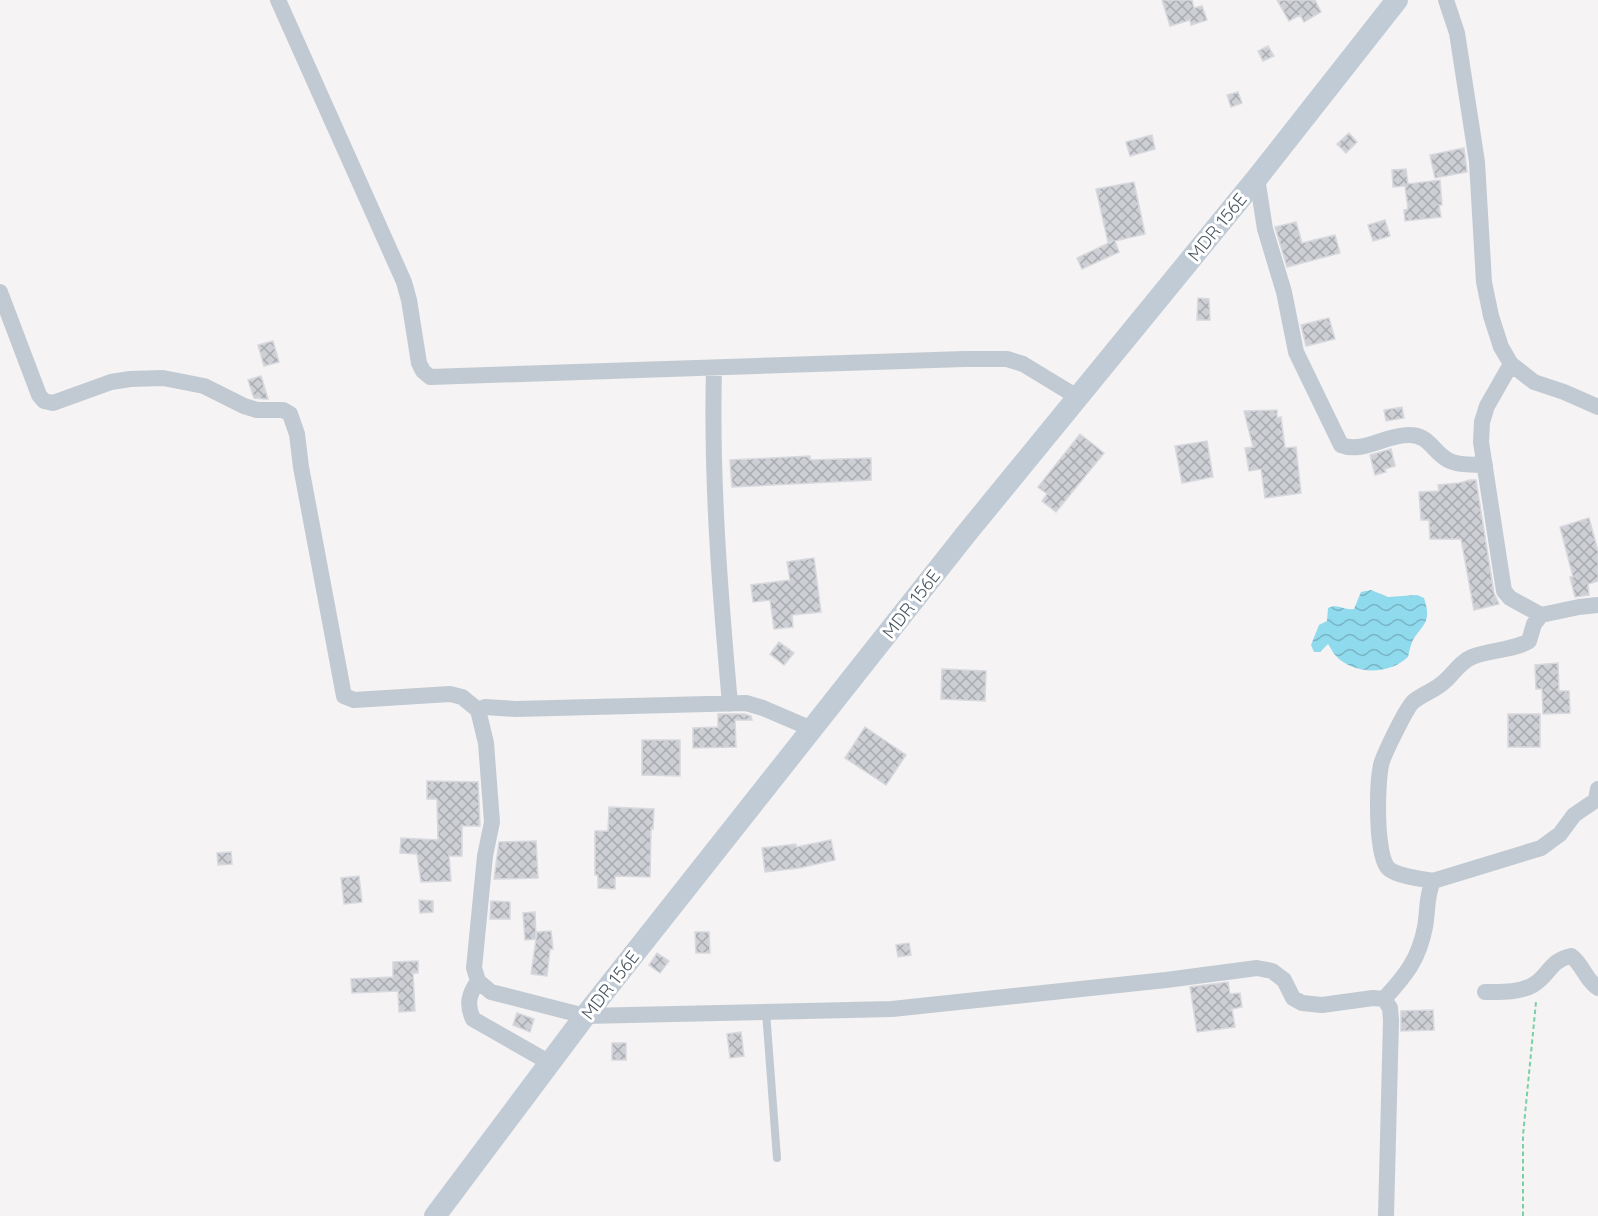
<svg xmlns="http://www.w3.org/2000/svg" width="1598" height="1216" font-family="Quicksand,sans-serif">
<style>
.water{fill:url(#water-waves)}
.building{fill:url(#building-cross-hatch);stroke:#d7d9de;stroke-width:1.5}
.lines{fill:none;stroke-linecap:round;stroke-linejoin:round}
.path{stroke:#7ad0a6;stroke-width:2;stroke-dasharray:4.5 3;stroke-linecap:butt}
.lane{stroke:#c1cad2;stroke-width:8}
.street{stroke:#c1cad2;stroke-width:16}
.secondary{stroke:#c1cbd6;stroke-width:22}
.labels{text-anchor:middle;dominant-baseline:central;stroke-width:6;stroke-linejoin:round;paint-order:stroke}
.street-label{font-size:18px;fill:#4a5661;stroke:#fff}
</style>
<defs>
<pattern id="water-waves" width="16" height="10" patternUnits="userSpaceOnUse" patternTransform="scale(1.5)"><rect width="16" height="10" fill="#90daee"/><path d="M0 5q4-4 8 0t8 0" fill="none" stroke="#78b4c4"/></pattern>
<pattern id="building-cross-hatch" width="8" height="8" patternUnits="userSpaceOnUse" patternTransform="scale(1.5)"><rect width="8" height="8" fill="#cdcfd5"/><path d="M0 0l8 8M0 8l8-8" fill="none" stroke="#a8abb0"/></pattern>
</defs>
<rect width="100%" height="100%" fill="#f5f3f3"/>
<!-- water -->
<path class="water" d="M1371 590 1388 597 1417 595 1424 598C1431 620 1426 622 1414 638 1411 643 1409 652 1408 657 1389 675 1354 675 1336 656 1333 653 1331 648 1328 644L1320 652H1314L1311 645 1319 625 1327 621 1328 608C1338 603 1344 611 1354 609L1361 592Z"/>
<!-- building -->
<path class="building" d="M1162 0H1192L1194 8 1202 6 1207 20 1191 25 1190 20 1170 26Z
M1277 0H1315L1321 12 1304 22 1300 15 1289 21Z
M1268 46 1274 56 1263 61 1258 51Z
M1238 92 1242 103 1231 107 1227 95Z
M1349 133 1357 142 1346 153 1337 144Z
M1152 135 1155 149 1130 156 1126 142Z
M1464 148 1467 172 1435 178 1430 155Z
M1406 169 1408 184 1440 180 1442 205H1439L1441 217 1405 221 1404 210 1408 209 1405 186 1393 187 1392 170Z
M1134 182 1145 234 1115 241 1119 252 1082 269 1077 258 1113 241 1108 242 1096 189Z
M1385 220 1390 236 1373 241 1368 225Z
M1296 222 1302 243 1335 235 1340 253 1287 267 1275 227Z
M1198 298 1209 299 1210 320H1197Z
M1329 318 1335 339 1306 346 1301 325Z
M273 341 279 362 264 366 258 345Z
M261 376 268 399H265L254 398 248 380Z
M1402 407 1404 418 1386 421 1384 410Z
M1277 410V418L1281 417 1285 448 1296 447 1301 493 1265 498 1261 469 1249 471 1245 448 1253 447 1244 411Z
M1080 434 1104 453 1056 512 1042 501 1047 494 1038 487Z
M1207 441 1213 477 1182 483 1175 446Z
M1391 449 1395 466 1385 469 1386 472 1375 475 1370 455Z
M810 456V460L871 458V480L732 487 730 460Z
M1470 480H1476L1494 593 1499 604 1474 610 1461 539H1430L1429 520H1421L1419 492 1439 491 1438 485 1459 483Z
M1589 518 1598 551V581L1588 584 1589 595 1575 597 1570 577H1573L1560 527Z
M814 558 821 612 792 615 793 627 774 629 770 600 753 602 751 585 790 580 787 562Z
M779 642 794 653 784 665 770 654Z
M1558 663 1559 691H1569L1570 713 1543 714 1542 689H1536L1535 665Z
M942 669 986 671 985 701 941 699Z
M718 714H745L751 716 752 720H735L736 747 693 748V728L718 727Z
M1508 714H1540V747H1508Z
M865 727 906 755 886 785 845 758Z
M642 740H680V776L642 775Z
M427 781 478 782 480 826H462V856H449L451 881 421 882 417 854 400 853 401 838 438 840 437 799H427Z
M609 807 654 809 653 829H651L650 877 615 876V889L598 888V875H595V831H608Z
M831 840 835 860 799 868 765 872 762 848 796 844V847Z
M536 841 538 878 494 879 499 842Z
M231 852 232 864 218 865 217 853Z
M359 876 362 902 344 904 341 878Z
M419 900 433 901V912L420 913Z
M491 901 510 902V919H490Z
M535 912 536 939 525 940 523 913Z
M551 931 553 949H550L547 976 531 974 537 932Z
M695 932H709L710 953H696Z
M909 943 911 955 898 957 896 945Z
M657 953 669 961 660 973 649 965Z
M418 961V973H413L415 1011 399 1012 398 991 352 993 351 979 393 977V962Z
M1228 982 1230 994 1240 993 1242 1007 1232 1009 1235 1027 1197 1032 1190 987Z
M1433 1010 1434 1030 1401 1031V1011Z
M517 1013 534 1019 530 1032 513 1025Z
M741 1032 744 1056 730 1058 727 1034Z
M612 1043H626V1060H612Z"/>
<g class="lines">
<!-- path -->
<path class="path" d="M1523 1216V1135L1536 1002"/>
<!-- lane -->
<path class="lane" d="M766 1012 777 1158"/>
<!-- street -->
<path class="street" d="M278 0 404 282 409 300 419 363 423 371 430 377 964 359H1007L1023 364 1079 398
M1446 0 1457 33 1477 162 1484 282 1491 316 1501 347 1511 364 1534 382 1564 392 1598 407
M1257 178 1265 229 1284 292 1296 352 1341 445C1363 454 1386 434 1410 435 1429 435 1433 452 1448 460 1458 466 1474 464 1485 465
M0 292 39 395 44 401 53 403 111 382 130 379 163 378 204 386 244 406 257 410H283L290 414 297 434 301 467 344 696 354 700 450 694 462 697 478 710
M1511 364 1487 406 1482 422 1481 442 1504 591 1510 598 1541 615
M714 368C711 481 720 592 730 704
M812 729 763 708 746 703 516 709 485 707 478 710 486 743 492 822 485 856 474 968 478 981 491 992 585 1016 892 1009 1166 980 1257 968 1272 971 1284 980 1293 998 1302 1003 1322 1005 1373 998 1384 999 1390 1008 1391 1020 1386 1216
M1433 881C1423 879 1397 876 1389 869 1375 857 1377 784 1381 765 1383 756 1407 706 1414 701 1424 693 1436 690 1445 681 1454 673 1460 662 1472 657 1491 649 1512 651 1529 641L1534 624 1541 615 1579 607 1598 605
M478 981C469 994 466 1004 473 1019L550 1063
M1485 992C1500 992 1519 993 1533 985 1549 976 1550 960 1571 956 1583 964 1585 980 1598 988
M1384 999C1406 975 1419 959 1425 927 1428 911 1426 896 1433 881L1541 848 1560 834 1574 815 1596 800 1598 789"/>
<!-- secondary -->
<path class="secondary" d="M435 1216 585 1016 966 534 1257 178 1397 0"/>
</g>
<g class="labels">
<!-- street labels -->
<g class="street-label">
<text transform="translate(1217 227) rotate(-51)">MDR 156E</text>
<text transform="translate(911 604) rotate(-52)">MDR 156E</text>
<text transform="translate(610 985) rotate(-52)">MDR 156E</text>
</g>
</g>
</svg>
